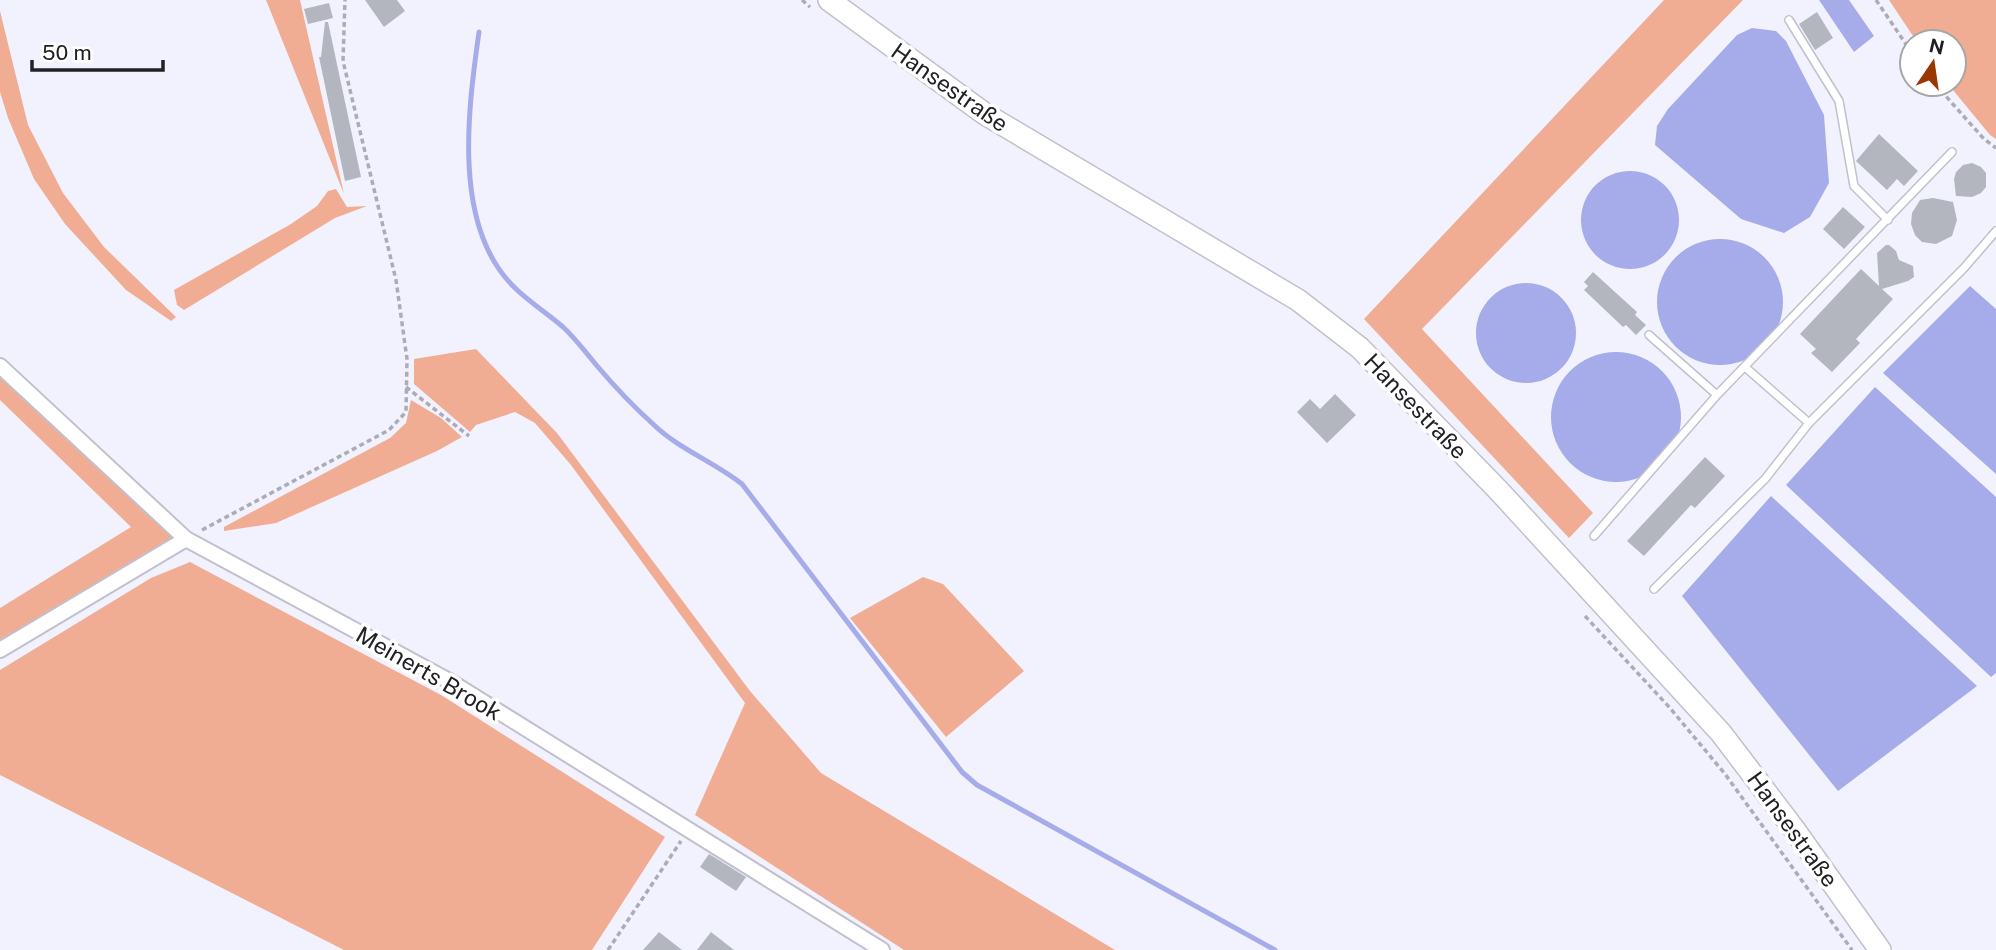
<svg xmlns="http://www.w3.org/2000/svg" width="1996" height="950" font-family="'Public Sans',sans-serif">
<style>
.forest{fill:#f1ad94}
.water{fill:#a6ace9}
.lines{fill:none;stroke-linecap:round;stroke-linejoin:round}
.stream{stroke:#a6ace9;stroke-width:5}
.building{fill:#b3b5bf}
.lane-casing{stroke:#c0c1cc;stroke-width:10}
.street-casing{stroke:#c0c1cc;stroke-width:18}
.secondary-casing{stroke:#c0c1cc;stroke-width:24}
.path{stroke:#abacb5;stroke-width:3.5;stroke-dasharray:5 3.5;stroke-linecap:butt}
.lane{stroke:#fff;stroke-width:7}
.street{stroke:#fff;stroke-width:14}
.secondary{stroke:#fff;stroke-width:21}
.labels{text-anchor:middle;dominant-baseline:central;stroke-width:7;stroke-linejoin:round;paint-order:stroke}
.street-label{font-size:23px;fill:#202124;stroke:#fff}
</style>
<rect width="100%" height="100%" fill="#f1f2fd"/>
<!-- forest -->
<path class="forest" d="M266 0H300L344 194Z
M1664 0H1743L1422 329 1593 513 1569 538 1364 319Z
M1889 0H1996V139L1990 135 1948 84H1954V42H1917Z
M0 11 28 125 63 193 104 247 176 317 171 321 126 290 65 224 34 179 8 118 0 92Z
M336 189 347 207 367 206 335 218 184 310 177 305 174 290 291 224 317 206 328 191Z
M476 349 557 433 750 691 821 773 1115 950H904L695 815 745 703 571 465 535 423 515 412 476 425 470 432 414 384V359Z
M0 366 186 539 0 650V608L131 527 0 400Z
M411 400 441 418 462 437 437 451 276 523 224 531V527L390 438 406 423Z
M190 562 441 695 665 837 592 950H344L0 775V670L151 578Z
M923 577 943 584 1024 671 946 737 850 618Z"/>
<!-- water -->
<path class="water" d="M1819 0H1849L1874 36 1854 52Z
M1752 28 1776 31 1786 41 1824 115 1829 183 1810 217 1784 233 1741 219 1655 145 1657 126 1668 109 1737 35Z
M1581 220a49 49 0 1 1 98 0a49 49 0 1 1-98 0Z
M1657 302a63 63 0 1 1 126 0a63 63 0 1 1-126 0Z
M1476 333a50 50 0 1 1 100 0a50 50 0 1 1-100 0Z
M1970 286 1996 309V474L1883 373Z
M1551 417a65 65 0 1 1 130 0a65 65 0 1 1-130 0Z
M1875 387 1996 497V673L1991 677 1786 485Z
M1771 496 1977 686 1838 791 1682 596Z"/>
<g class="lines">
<!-- stream -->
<path class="stream" d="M479 32C468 110 452 226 514 287 529 302 547 313 563 327 576 339 587 354 598 367 615 387 634 407 654 425 679 449 714 462 742 484L962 772 977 785 1275 950"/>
</g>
<!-- building -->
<path class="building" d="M365 0H397L405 11 384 27Z
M329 3 333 18 308 24 304 9Z
M1817 12 1833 38 1815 50 1799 24Z
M325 22H328L361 177 345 181 319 57H321Z
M1879 134 1918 171 1904 186 1897 179 1887 190 1856 161Z
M1972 163 1981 167 1986 173V187L1981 193 1972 197 1956 196 1954 179 1956 172 1963 165Z
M1933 198 1953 202 1957 220 1952 236 1936 244 1922 242 1915 235 1911 224 1912 213 1920 200Z
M1843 207 1865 227 1844 249 1823 229Z
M1886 245H1889L1896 251 1899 260 1913 266 1914 277 1908 281 1882 289 1893 299 1856 339 1860 343 1832 372 1811 353 1816 349 1800 334 1861 269 1879 286 1877 253Z
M1593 272 1637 312 1635 315 1646 325 1636 335 1626 325 1623 327 1584 290 1588 286 1584 282Z
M1335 394 1356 415 1327 443 1297 412 1310 399 1320 409Z
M1705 457 1725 476 1695 508 1691 505 1644 556 1627 541Z
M709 854 746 877 736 891 700 867Z
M659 932 682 950H643Z
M711 932 734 950H697Z"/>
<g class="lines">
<defs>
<path id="lane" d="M1789 20 1839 101 1854 186 1888 220
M1649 335 1717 395
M1745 367 1809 423
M1594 536 1717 395 1952 152
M1654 589 1765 479 1809 423 1964 268 1996 231"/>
<path id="street" d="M0 366 186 539 451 682 882 950
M0 650 186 539"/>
<path id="secondary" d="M829 0 985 114 1298 300 1360 348 1500 492 1721 733 1794 829 1880 950"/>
</defs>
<!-- lane casing -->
<use href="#lane" class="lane-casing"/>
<!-- street casing -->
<use href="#street" class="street-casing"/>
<!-- secondary casing -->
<use href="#secondary" class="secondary-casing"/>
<!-- path -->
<path class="path" d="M802 0 810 7
M1876 0 1912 53
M1935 84 1984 139 1996 148
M406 387 469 436
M202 530 389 430 406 412 407 359 396 280 343 61 345 0
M1585 616 1670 708 1725 774 1852 950
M608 950 681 841"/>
<!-- lane -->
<use href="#lane" class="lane"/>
<!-- street -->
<use href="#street" class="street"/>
<!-- secondary -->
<use href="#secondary" class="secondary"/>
</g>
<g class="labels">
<!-- street labels -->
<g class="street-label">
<text transform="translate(950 87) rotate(35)">Hansestraße</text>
<text transform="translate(1416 406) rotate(46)">Hansestraße</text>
<text transform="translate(429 673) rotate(30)">Meinerts Brook</text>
<text transform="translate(1793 829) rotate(54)">Hansestraße</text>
</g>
</g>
<!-- north arrow -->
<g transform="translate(1933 63) rotate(13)"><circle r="33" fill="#ffffff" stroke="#a6a6a7" stroke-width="2"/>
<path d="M0-5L12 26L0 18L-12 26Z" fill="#9b3701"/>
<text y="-10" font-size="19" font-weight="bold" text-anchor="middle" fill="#202124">N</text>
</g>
<!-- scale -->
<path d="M32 60v10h131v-10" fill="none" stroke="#202124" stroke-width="3.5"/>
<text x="42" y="60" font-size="21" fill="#202124" stroke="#ffffff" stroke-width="5" paint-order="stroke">50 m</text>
</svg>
